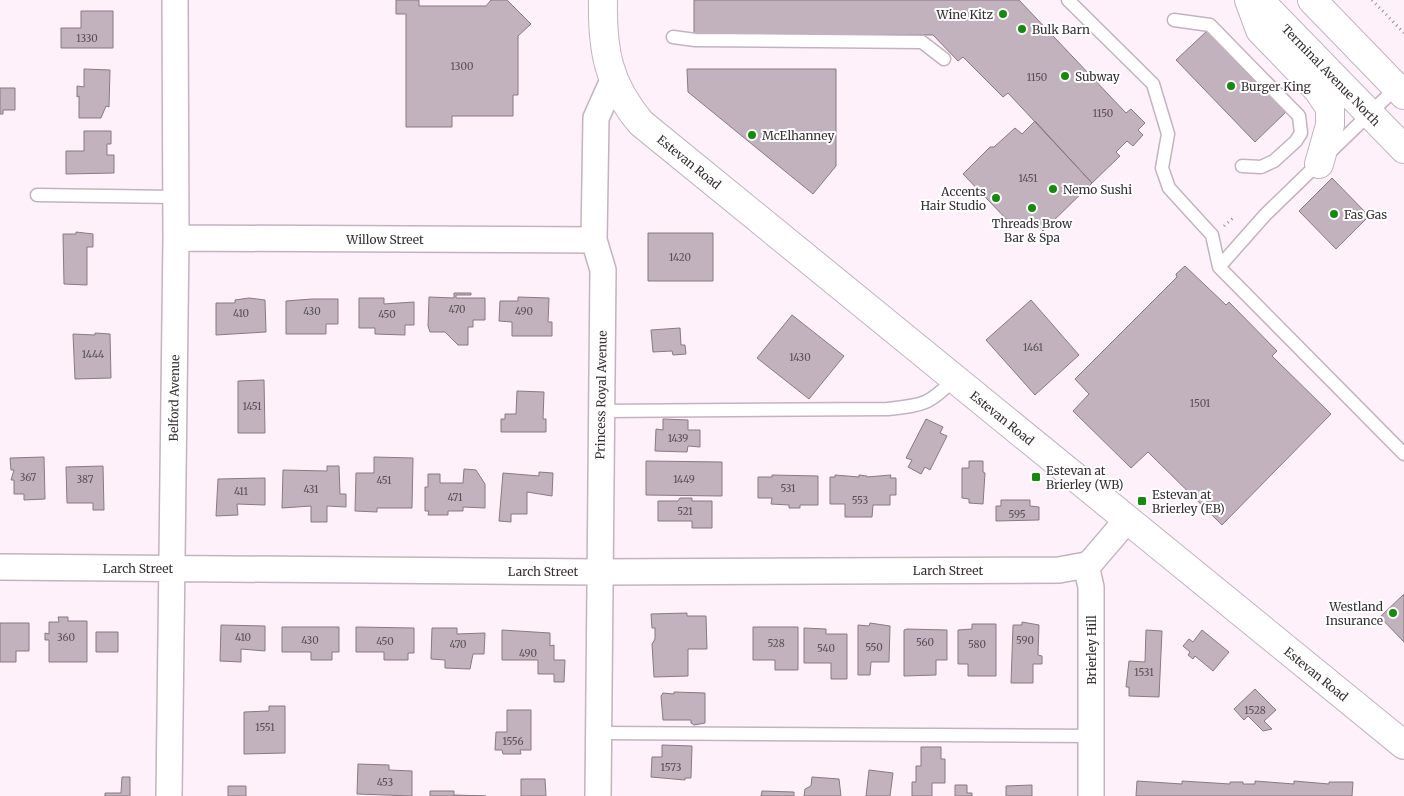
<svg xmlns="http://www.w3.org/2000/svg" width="1404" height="796" font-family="Merriweather,serif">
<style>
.building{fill:#c2b2bd;stroke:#887984}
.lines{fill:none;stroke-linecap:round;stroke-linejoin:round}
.lane-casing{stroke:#c3b3be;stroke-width:15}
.street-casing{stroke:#c3b3be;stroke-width:28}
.secondary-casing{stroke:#c3b3be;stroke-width:30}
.primary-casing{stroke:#c3b3be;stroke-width:30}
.path{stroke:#948b91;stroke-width:3;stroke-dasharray:1 4;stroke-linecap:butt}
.lane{stroke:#fff;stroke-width:12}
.street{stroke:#fff;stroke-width:25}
.secondary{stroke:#fff;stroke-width:28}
.primary{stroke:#fff;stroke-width:28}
.poi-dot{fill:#168a0f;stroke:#fff;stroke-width:2}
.labels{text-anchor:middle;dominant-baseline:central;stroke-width:4;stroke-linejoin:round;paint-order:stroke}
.number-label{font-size:10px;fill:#595056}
.poi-label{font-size:12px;fill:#363034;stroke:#fff;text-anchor:start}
.street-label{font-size:12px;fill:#363034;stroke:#fff}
</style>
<rect width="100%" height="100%" fill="#fef1fa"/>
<!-- building -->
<path class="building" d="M396 0H419V6H486L491 0H507L531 24 518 36V95H513V116H452V127H406V14H396Z
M694 0H1019L1126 113 1131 109 1145 123 1138 130 1143 135 1133 146 1127 141 1116 152 1120 156 1092 183 1008 93 1003 97 963 57 958 61 933 35 694 34Z
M81 11H113V48H61V28H81Z
M1208 30 1287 111 1255 142 1176 60Z
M84 69 110 70 109 107 106 106 101 118H79V96L77 97V86L84 87Z
M687 69H836V166L813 194 688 92Z
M0 88H15V110H3V114H0Z
M1035 121 1092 183 1043 231 1038 225H1012L963 174 990 147H994L1015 128 1022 134Z
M84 131H111V144H107V155H114V173L66 174V151H84Z
M1332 178 1369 216 1336 249 1299 211Z
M76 232 93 234V247H87V285L64 284 63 234H76Z
M648 233H713V281H648Z
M1185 266 1226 305 1229 302 1277 351 1272 356 1331 414 1222 525 1148 452 1131 468 1073 411 1089 394 1075 379 1177 277 1176 274Z
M454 293H471V295H456V298H485V320H473V327H468V345H458L445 332H430L428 326 429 297 454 298Z
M518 297 549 298 548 322H552V336H512V322L499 321 500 301H518Z
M249 298 265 300 266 332 216 335V303H235V300Z
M359 298H384V304L414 302V325H405V335L375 334V328H359Z
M312 299H338V324H326V334H286V301Z
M1031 300 1079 355 1035 395 986 340Z
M792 315 844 356 809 399 757 358Z
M680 328 681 345H685L686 354 673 355 672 351 653 352 651 330Z
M95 333 110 334 111 378 75 379 73 334 95 335Z
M264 380 265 433H238V381Z
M517 391 544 392 543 419H546V432H501V419H505V414H516Z
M663 419 688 420V430H700V447L688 446 687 452 655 451 656 429 663 430Z
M926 419 943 427 940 433 947 436 930 470 925 467 921 474 908 467 912 460 906 458Z
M44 457 45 499 24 500V494H14V480H11L14 470H11L10 458Z
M374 457 413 458 412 508H377V512L355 511 356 473H374Z
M646 461 722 462V496L646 495Z
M969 461H983V472L985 473 983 504 969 503V499L962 498V468H969Z
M103 466 104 510H93V503H67L66 467Z
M327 466H339L340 494H346V507L327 506V522H311V506L282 508 283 470 327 471Z
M464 469 476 470 485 484V508L463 507V511H448V515H428L429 511H425V487H428V474H440V483H463Z
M539 472 553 473 552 496 527 492V514H511V522L499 521 503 473 539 476Z
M772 475 818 476V505H800V508H789V505L771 504 772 498H758V477H772Z
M835 475 859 477V475L867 476V477L891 475 890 478H896V495H890V505H873L872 517H845V504H830V477H835Z
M265 478V505L237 504 238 515 216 516 218 479Z
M680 498H692V501H712V528H692V521H658V501H678Z
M1001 500H1030V506L1039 507V520L996 521V506H1001Z
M1404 594V642L1380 617Z
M687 613V616H706L707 649H688V676L654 677 652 644 655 639V628H652L651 614Z
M58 617H68V621H87V662H49V640H45V633L49 634V622H59Z
M1022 622 1039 625 1038 655 1042 656V664H1033V683H1011L1013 625H1022Z
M0 623H29V651H16V662H0Z
M870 623 890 626 889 662H871L870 675H858V625L869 626Z
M972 624H996V676H968V664H958V630L972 629Z
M221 625 265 626V651L241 649V662L220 661Z
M282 627H339V652H332V660H311V652H282Z
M356 627 414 628V653H408V660H384V652H356Z
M753 627H798V670H775V660H753Z
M432 628H457V634L485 633 484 654H473L470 669 445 668V660L431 659Z
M804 628 826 629V634H847V679H831V663H804Z
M907 629 947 630V660H936V675L904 676V630Z
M502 630 550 633V646L554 645V660H565L564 682H554V674H538V660H502Z
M1146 630 1162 631 1159 697 1129 696V687H1126L1129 661 1145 662Z
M1202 630 1229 652 1213 671 1195 656 1193 659 1188 655 1190 652 1183 646 1189 639 1193 642Z
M96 632H118V652H96Z
M1255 689 1276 710 1264 721 1272 729 1263 731 1248 716 1244 720 1234 709Z
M674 692 705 693V723L694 725 691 723V720H663L661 696 663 693 674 694Z
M269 706H285V753L244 754V712L269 711Z
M507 710H531V750H520L521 754H503L502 750H495L496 732H507Z
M662 745 692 746 691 778H685V780L651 777 652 757H662Z
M921 747H941V759H945V783H932V796H912V782H916V766H921Z
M358 764 389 765V770L412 771V796L357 794Z
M869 770 893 773 890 796H866Z
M122 777H130V796H105V793H121Z
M812 777 839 779 841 796H804L805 789 811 786Z
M521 779H545L546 796H521Z
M1137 781 1182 784V781L1230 784V782H1243V784H1255V781L1294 784V781L1329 784V782H1353L1352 796H1136Z
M955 785H967V793H972V796H955Z
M1032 785V796H1006V786Z
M228 786H246V796H228Z
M430 791H454V795L486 796H430Z
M762 791 794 792V796H761Z"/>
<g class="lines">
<defs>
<path id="lane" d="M1068 0 1153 84 1168 134 1162 168 1169 188 1212 235 1219 267 1404 454
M1174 20 1210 25 1299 116 1301 133 1296 141 1274 161 1261 167 1242 166
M673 37 695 40 922 42 944 59
M37 195 175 197
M1219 267 1265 215 1397 87
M601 411 887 409C923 405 929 405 954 379
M599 733 1091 736"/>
<path id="street" d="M176 238 594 240
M1086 565 1091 587V796
M0 567 599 572 1059 570 1086 565 1091 562 1127 520
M169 796 176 238 175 0
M598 796 603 270 594 240 596 118 613 80"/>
<path id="secondary" d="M603 0C602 50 608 84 641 123L1404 745"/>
<path id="primary" d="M1249 0 1260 30 1318 90 1330 108V125L1319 164
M1259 0 1404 149
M1312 0 1404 95"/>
</defs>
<!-- lane casing -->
<use href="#lane" class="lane-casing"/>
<!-- street casing -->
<use href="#street" class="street-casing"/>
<!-- secondary casing -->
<use href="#secondary" class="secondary-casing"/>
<!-- primary casing -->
<use href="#primary" class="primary-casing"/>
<!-- path -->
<path class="path" d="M1372 0 1404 33
M1224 226 1233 218"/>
<!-- lane -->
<use href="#lane" class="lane"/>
<!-- street -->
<use href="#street" class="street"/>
<!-- secondary -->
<use href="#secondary" class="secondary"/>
<!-- primary -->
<use href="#primary" class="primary"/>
</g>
<!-- markers -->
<g class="poi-dot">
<circle cx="1003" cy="14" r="5"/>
<circle cx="1022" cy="29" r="5"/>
<circle cx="1065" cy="76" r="5"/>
<circle cx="1231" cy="86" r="5"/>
<circle cx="752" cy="135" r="5"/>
<circle cx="1053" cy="189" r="5"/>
<circle cx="996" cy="198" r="5"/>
<circle cx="1032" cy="208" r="5"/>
<circle cx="1334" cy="214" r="5"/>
<rect x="1031" y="472" width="10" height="10" rx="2.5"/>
<rect x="1137" y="496" width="10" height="10" rx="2.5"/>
<circle cx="1393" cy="613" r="5"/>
</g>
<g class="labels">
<!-- number labels -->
<g class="number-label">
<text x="87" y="38">1330</text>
<text x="462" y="66">1300</text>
<text x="1037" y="77">1150</text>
<text x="1103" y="113">1150</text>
<text x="1028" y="178">1451</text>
<text x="680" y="257">1420</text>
<text x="457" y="309">470</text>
<text x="312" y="311">430</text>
<text x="524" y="311">490</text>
<text x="241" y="313">410</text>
<text x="387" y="314">450</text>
<text x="1033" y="347">1461</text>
<text x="93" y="354">1444</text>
<text x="800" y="357">1430</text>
<text x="1200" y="403">1501</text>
<text x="252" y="406">1451</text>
<text x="678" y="438">1439</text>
<text x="28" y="477">367</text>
<text x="85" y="479">387</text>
<text x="684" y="479">1449</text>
<text x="384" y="480">451</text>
<text x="788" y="488">531</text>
<text x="311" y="489">431</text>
<text x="241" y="491">411</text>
<text x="455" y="497">471</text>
<text x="860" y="500">553</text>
<text x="685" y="511">521</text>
<text x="1017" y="514">595</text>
<text x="66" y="637">360</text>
<text x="243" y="637">410</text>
<text x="310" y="640">430</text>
<text x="1025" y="640">590</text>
<text x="385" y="641">450</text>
<text x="925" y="642">560</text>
<text x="776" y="643">528</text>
<text x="458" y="644">470</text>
<text x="977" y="644">580</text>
<text x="874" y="647">550</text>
<text x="826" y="648">540</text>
<text x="528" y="653">490</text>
<text x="1144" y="672">1531</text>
<text x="1255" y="710">1528</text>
<text x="265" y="727">1551</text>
<text x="513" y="741">1556</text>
<text x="671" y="767">1573</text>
<text x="385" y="782">453</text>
</g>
<!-- poi labels -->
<g class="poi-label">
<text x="993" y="14" text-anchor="end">Wine Kitz</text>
<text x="1032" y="29">Bulk Barn</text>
<text x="1075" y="76">Subway</text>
<text x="1241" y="86">Burger King</text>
<text x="762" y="135">McElhanney</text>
<text x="1063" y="189">Nemo Sushi</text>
<text x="986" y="191" text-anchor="end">Accents<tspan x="986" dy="14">Hair Studio</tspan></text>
<text x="1344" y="214">Fas Gas</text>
<text x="1032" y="223" text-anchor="middle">Threads Brow<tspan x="1032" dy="14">Bar &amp; Spa</tspan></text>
<text x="1046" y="470">Estevan at<tspan x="1046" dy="14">Brierley (WB)</tspan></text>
<text x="1152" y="494">Estevan at<tspan x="1152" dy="14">Brierley (EB)</tspan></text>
<text x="1383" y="606" text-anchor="end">Westland<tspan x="1383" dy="14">Insurance</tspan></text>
</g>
<!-- street labels -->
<g class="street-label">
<text transform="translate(1331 75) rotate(46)">Terminal Avenue North</text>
<text transform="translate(689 162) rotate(39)">Estevan Road</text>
<text x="385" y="239">Willow Street</text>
<text transform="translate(601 395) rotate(-89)">Princess Royal Avenue</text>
<text transform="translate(174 398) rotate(-89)">Belford Avenue</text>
<text transform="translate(1002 418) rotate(39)">Estevan Road</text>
<text x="138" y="568">Larch Street</text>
<text x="948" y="570">Larch Street</text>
<text x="543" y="571">Larch Street</text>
<text transform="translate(1091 650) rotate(-90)">Brierley Hill</text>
<text transform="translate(1316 674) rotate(39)">Estevan Road</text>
</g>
</g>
</svg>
